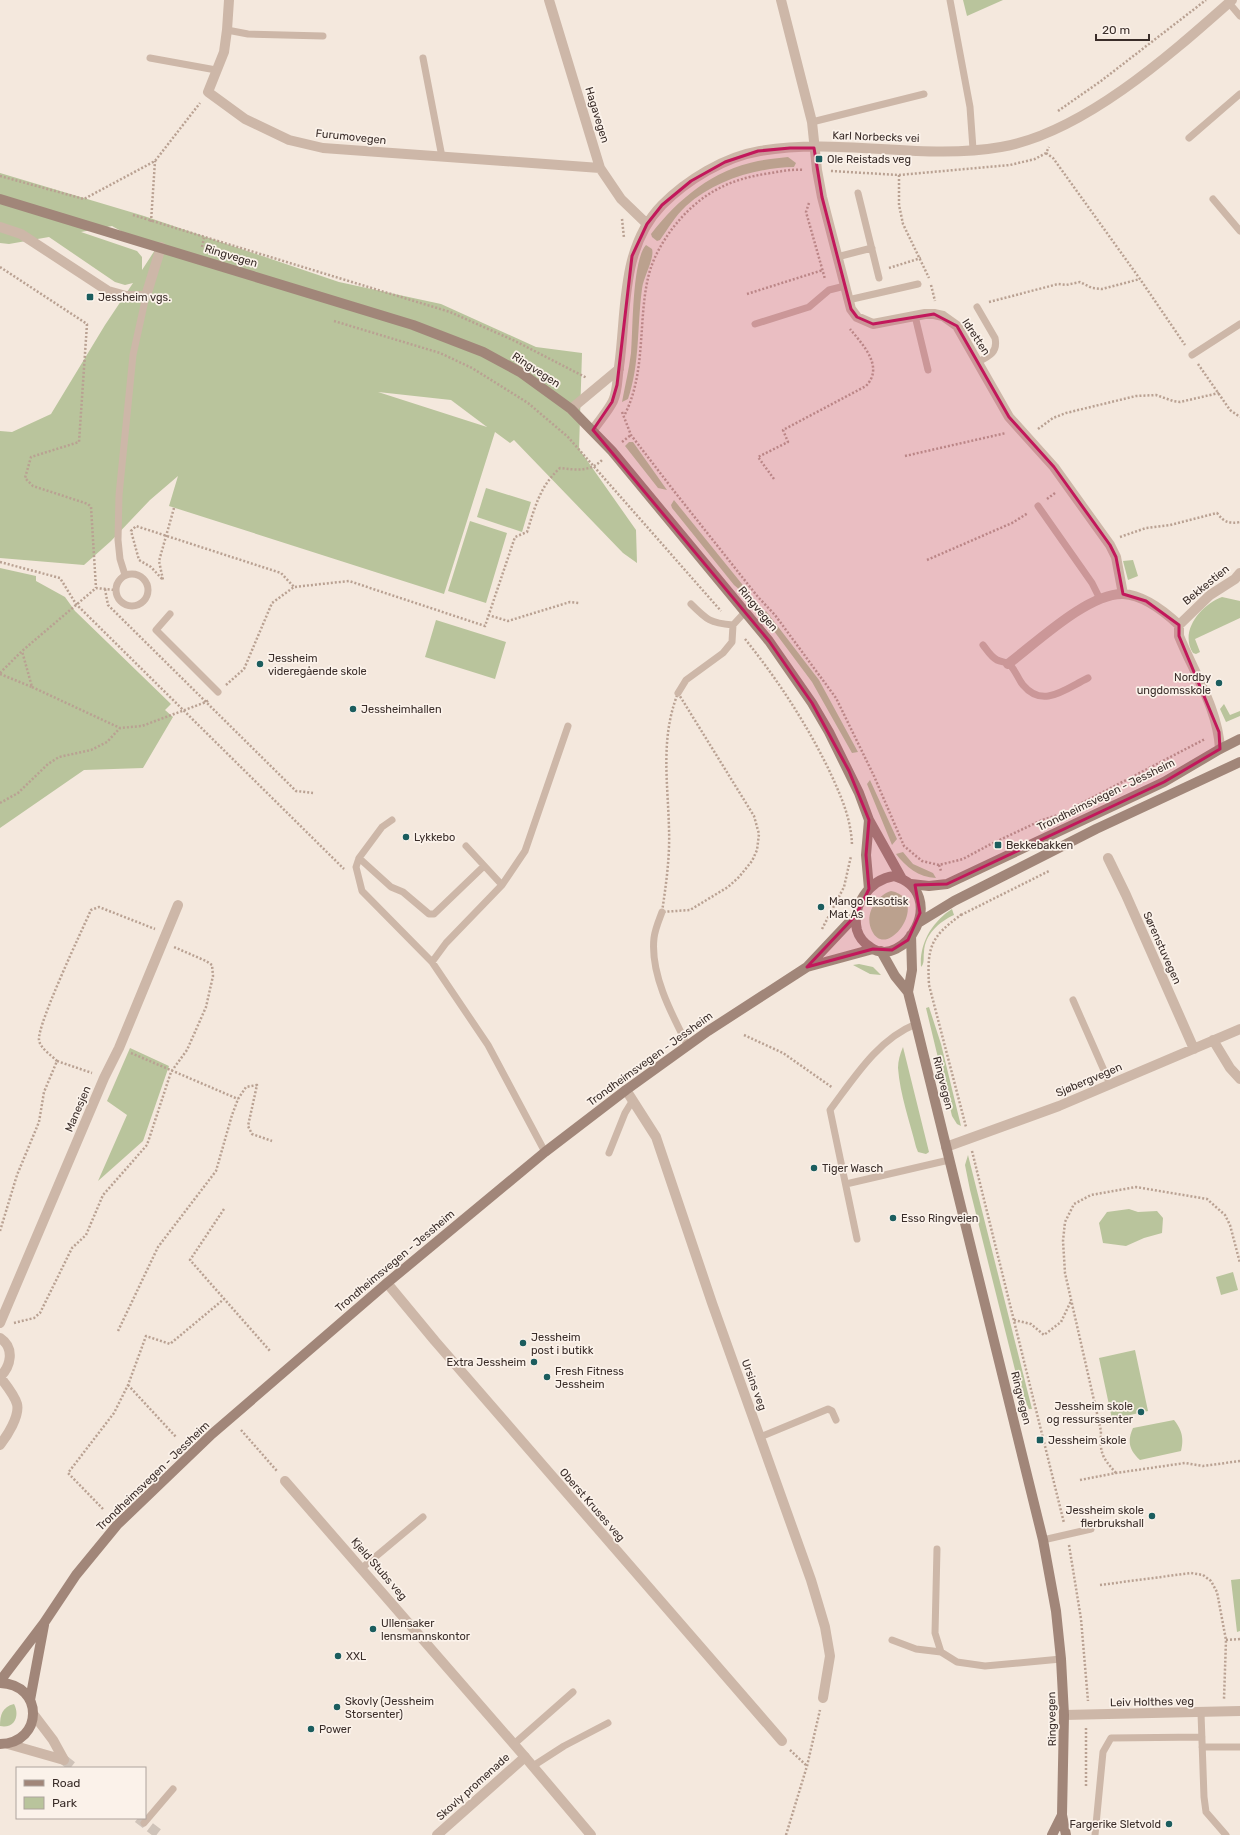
<svg xmlns="http://www.w3.org/2000/svg" width="1240" height="1835" font-family="Rubik,sans-serif">
<style>
.green{fill:#b9c49c;fill-rule:evenodd}
.lines{fill:none;stroke-linecap:round;stroke-linejoin:round}
.minor-tunnel{stroke:#cfc3b9;stroke-width:10;stroke-dasharray:10 5;stroke-linecap:butt}
.path{stroke:#b9a192;stroke-width:2.5;stroke-dasharray:2 2;stroke-linecap:butt}
.service{stroke:#cdb7a8;stroke-width:7}
.pedestrian{stroke:#cdb7a8;stroke-width:10}
.minor{stroke:#cdb7a8;stroke-width:10}
.secondary{stroke:#a18679;stroke-width:10}
.marked{fill:#c2185b;fill-opacity:0.2;stroke:#c2185b;stroke-width:3;stroke-linejoin:round}
.poi-dot{fill:#1b5d5e;stroke:#fbf2ea;stroke-width:1.5}
.labels{text-anchor:middle;dominant-baseline:central;stroke-width:3.5;stroke-linejoin:round;paint-order:stroke}
.street-label{font-size:11px;fill:#3a2d29;stroke:#fbf2ea}
.poi-label{font-size:11px;fill:#3a2d29;stroke:#fbf2ea;text-anchor:start}
</style>
<rect width="100%" height="100%" fill="#f4e8dd"/>
<!-- green -->
<path class="green" d="M963 0H1003L967 16Z
M788 157 796 163 794 167C756 168 715 180 686 206 675 216 668 229 660 240L657 241 652 237 651 234C678 199 713 170 758 161 768 159 778 158 788 157Z
M0 173 144 216 339 282 441 304 536 347 582 353 579 449 636 530 637 563 623 553 514 440 510 443 495 432 444 594 169 506 178 476 150 500 111 541 84 565 0 558V431L12 432 51 414 105 325 133 283 125 285 115 282 49 237 9 244 0 243ZM112 226 155 250 142 270V257L137 251 81 232ZM378 392 451 400 487 427Z
M646 245 652 249C655 258 643 278 642 289 637 326 640 364 628 399L622 402C625 386 629 369 631 353 633 331 632 260 646 245Z
M629 442H633L667 490 658 488 625 446Z
M486 488 531 502 522 532 477 517Z
M674 500 746 589 745 591H741L734 585 672 508 671 505Z
M470 521 507 533 486 603 448 591Z
M1133 560 1138 576 1128 580 1123 561Z
M0 568 36 576V581L65 597 75 611 171 704 165 710 173 717 143 768 84 770 0 828Z
M1222 597 1240 601V618L1195 639 1200 652 1196 654 1193 653C1179 631 1201 605 1222 597Z
M766 611 819 680 858 752 852 753 812 682 762 615Z
M436 620 506 642 495 679 425 657Z
M1224 704 1230 715 1240 711V716L1226 722 1220 709Z
M870 780 897 839 892 845 867 784Z
M903 852 913 864 933 873 936 878C918 877 906 867 896 854Z
M891 891C932 899 887 962 872 931 864 916 875 896 891 891Z
M952 909 954 915C939 922 925 934 924 952 923 957 925 963 921 967 919 943 933 921 952 909Z
M859 964 873 967 881 975 870 974 853 965Z
M929 1007 941 1044 961 1126 957 1124 952 1116 926 1008Z
M903 1047 929 1152 926 1154 918 1152 916 1147C910 1122 900 1095 898 1068 898 1061 900 1054 903 1047Z
M130 1048 169 1066 143 1141 98 1181 127 1115 107 1101Z
M968 1155 1032 1409H1029L1020 1390 970 1190 965 1165Z
M1129 1209 1138 1212 1157 1211 1163 1218 1162 1233 1144 1238 1126 1246 1103 1243 1099 1223 1107 1212Z
M1233 1272 1238 1290 1221 1295 1216 1277Z
M1135 1350 1148 1411 1112 1419 1099 1358Z
M1174 1420C1182 1430 1184 1438 1181 1451L1140 1460C1129 1450 1127 1441 1133 1428Z
M1240 1579V1631L1237 1632 1231 1580Z
M14 1704C20 1715 15 1729 0 1726 0 1715 2 1707 14 1704Z"/>
<g class="lines">
<!-- minor-tunnel -->
<path class="minor-tunnel" d="M64 1760 74 1768
M138 1818 160 1835"/>
<!-- path -->
<path class="path" d="M1058 111 1101 81 1206 0
M1046 153 1053 158 1140 279 1185 345
M831 171 899 175 1010 165 1035 159 1046 153 1049 147
M899 175V205L903 224 929 278
M0 176 84 199 155 161 200 103
M809 203 806 212 825 279
M133 215 450 312 515 341 587 378
M622 219 624 238
M151 222 155 161
M202 247 204 238
M0 267 87 324 79 442 31 457 25 478 33 486 88 504 91 507 96 588
M889 268 921 258
M931 285 935 301
M747 294 823 270
M989 302 1058 284 1066 285 1080 282 1092 288 1102 289 1140 279
M334 321 440 353 472 368 528 403 568 437 721 611
M1198 364 1230 410 1240 417
M622 412 631 435 674 491 758 597 775 615 836 698 874 776 904 846 922 861 939 865 963 859 989 845 1042 820 1058 815
M625 414C646 372 638 322 648 278 652 260 661 244 672 229 699 194 728 179 771 173 782 171 793 169 804 170
M1038 429 1053 418 1066 413 1136 396 1156 395 1173 401 1180 402 1219 393
M622 442 631 435
M905 456 1006 433
M774 479 758 457 788 442 783 430 866 386C884 367 864 346 850 329
M1047 499 1055 493
M174 508 159 561 163 580 151 567 139 560 131 531 136 526 281 573 294 587
M1120 537 1146 528 1170 525 1217 513C1224 522 1229 524 1240 522
M927 560 1012 523 1028 513
M0 562 60 578 76 604 344 869
M105 589 108 605 296 791 313 793
M488 615 508 621 570 602 579 603
M745 639C778 680 806 723 829 770 840 794 851 817 852 845
M0 673 22 651 96 588 115 590
M0 674 32 687 22 651
M226 685 244 669 272 603 294 587 349 581 485 626 515 537 527 532C535 507 540 486 560 468 576 470 590 472 602 460
M32 687 120 728 142 726 206 702 209 700
M678 693 754 816 759 834 757 850 752 861 739 877 728 887 690 910 662 912C666 885 670 857 669 829 668 783 660 738 678 693Z
M0 803 18 793 48 764 59 757 91 750 107 742 120 728
M1078 805 1205 739
M939 865 941 871
M960 914 961 915C930 937 927 948 929 985L966 1127
M961 915 1049 871
M822 929 844 887 851 856
M744 1035 783 1053 833 1088
M131 1053 238 1099
M57 1061C51 1055 40 1048 39 1040 37 1025 82 930 91 910L99 907 155 929
M972 1151 1064 1523
M224 1209 190 1260 270 1351
M0 1231 17 1175 39 1122 44 1092 57 1061 92 1073
M1014 1320 1031 1324 1044 1335 1061 1322 1071 1301
M14 1323 34 1318 40 1313 72 1248 86 1235 103 1195 147 1145 171 1072 187 1050 206 1007 213 976 212 965 206 961 174 947
M118 1331 158 1247 216 1171 232 1115 238 1099 246 1087 257 1085 248 1126 252 1134 272 1141
M128 1385 176 1437
M241 1430 277 1471
M1116 1473C1101 1456 1100 1453 1101 1431L1065 1273 1063 1241 1065 1222 1074 1204 1091 1195 1136 1187 1207 1199 1225 1215 1230 1225 1240 1263
M1080 1480 1116 1473 1185 1463 1203 1466 1240 1461
M103 1509 68 1473 114 1413 128 1385 146 1336 170 1344 224 1299
M1069 1545 1081 1619 1088 1701
M1100 1585 1191 1573 1203 1575 1211 1581 1217 1592 1226 1640 1224 1699
M1226 1640 1240 1639
M1086 1728V1787
M790 1750 807 1766
M786 1835 807 1766 820 1710"/>
<!-- service -->
<path class="service" d="M950 0 970 107 973 149
M1229 3 1240 16
M227 30 248 34 323 36
M150 58 216 70
M423 58 442 157
M812 122 924 94
M1189 138 1240 94
M858 193 879 278
M1213 199 1240 231
M837 257 872 248
M848 300 918 284
M977 307 995 338C998 352 990 356 978 362
M915 316 928 370
M755 324 809 307 829 290 845 286
M1192 355 1240 324
M1038 506 1092 583 1100 599
M116 590a16 16 0 1 1 32 0a16 16 0 1 1-32 0Z
M125 575 120 559 118 540 119 495 133 355 146 296
M691 604C707 620 710 623 733 625
M170 614 156 630 218 692
M983 645C987 650 991 657 997 660 1001 662 1006 662 1009 664 1015 669 1018 679 1023 685 1043 709 1065 689 1088 678
M678 693 686 680 723 653 732 642 733 625 745 612
M392 820 382 827 359 858 356 867 362 891 432 962
M466 846 502 885
M359 858 391 887 403 892 429 914H434L484 866
M662 912C659 920 655 929 654 938 650 974 672 1015 688 1046
M1073 1000 1110 1084
M545 1152 488 1045 432 962 446 943 502 885 525 851 568 726
M609 1153 625 1113 633 1100
M846 1184 949 1160
M857 1239 830 1110C854 1078 878 1039 916 1024
M760 1437 828 1409 832 1411 836 1420
M1043 1540 1091 1529
M937 1549 935 1633 941 1652 957 1662 985 1666 1061 1659
M362 1568 423 1517
M892 1640 916 1649 941 1652
M1201 1713 1204 1797 1206 1812 1226 1835
M514 1744 573 1692
M1202 1747H1240
M533 1766 564 1746 608 1723
M144 1823 173 1789
M1095 1835 1103 1752 1111 1738 1202 1737"/>
<!-- pedestrian -->
<path class="pedestrian" d="M437 1835 525 1757"/>
<!-- minor -->
<path class="minor" d="M229 0 227 30 224 52 208 92 245 119 289 140 323 148 600 168
M549 0 600 168 621 199 647 224
M781 0 812 122 817 170 822 197 851 309 857 317 873 324 925 314H934L943 316 957 326 1009 417 1054 467 1110 545 1116 557 1123 594
M0 227 21 234 108 291 126 296H146L161 247
M571 409 619 369
M593 430C599 421 608 411 613 401 618 390 617 378 619 367 627 311 620 248 662 205 687 180 724 157 760 151 840 137 922 161 1001 147 1083 133 1171 54 1232 0
M1008 664C1036 643 1088 593 1123 594 1144 595 1164 611 1179 625
M1220 749C1218 709 1194 673 1179 636V625L1210 595 1235 579 1240 573
M1108 858 1126 895 1194 1049
M1213 1040 1230 1068 1240 1079
M626 1090 656 1137 712 1303 811 1580 825 1627 830 1656 823 1698
M946 1147 1059 1106 1240 1029
M387 1283 435 1341 782 1741
M0 1323 104 1078 119 1048 178 905
M0 1338C15 1348 11 1366 0 1377
M0 1445C7 1436 20 1416 17 1404 14 1394 6 1385 0 1377
M285 1481 525 1757 591 1835
M34 1715 53 1740 64 1760
M1064 1715 1240 1711
M8 1744 64 1760"/>
<!-- secondary -->
<path class="secondary" d="M0 199 413 325 483 352 520 372 571 409 612 451 769 641 812 703 829 732 859 793 869 820 902 879
M869 820 866 855 869 889
M894 876C951 893 904 972 870 947 864 943 859 937 857 930 851 906 869 880 894 876Z
M911 884 929 886 947 884 1164 782 1220 749 1240 739
M918 923 954 901 1096 829 1240 762
M881 951 895 976 908 992 916 1024 1043 1540 1056 1611 1061 1659 1064 1715 1062 1815 1066 1835
M807 967 873 949
M908 992 912 970 911 935
M0 1681 44 1623 76 1575 117 1525 212 1434 387 1283 545 1152 626 1090 708 1031 807 967 856 915
M0 1683C44 1684 44 1743 0 1744
M30 1700 44 1625
M1052 1835 1062 1815"/>
</g>
<!-- marked area -->
<path class="marked" d="M790 148H814L822 197 851 309 857 317 873 324 934 314 957 326 1009 417 1054 467 1110 545 1116 557 1123 594 1146 601 1179 625V636L1219 732 1220 749 1164 782 947 884 915 885 920 913 908 940 892 950 873 949 807 967 856 915 869 889 866 855 869 820 849 771 812 703 769 641 593 430 612 402 617 385 632 256 647 224 662 205 691 181 725 162 758 151Z"/>
<!-- markers -->
<g class="poi-dot">
<rect x="815" y="155" width="8" height="8" rx="2"/>
<rect x="86" y="293" width="8" height="8" rx="2"/>
<circle cx="260" cy="664" r="4"/>
<circle cx="1219" cy="683" r="4"/>
<circle cx="353" cy="709" r="4"/>
<circle cx="406" cy="837" r="4"/>
<rect x="994" y="841" width="8" height="8" rx="2"/>
<circle cx="821" cy="907" r="4"/>
<circle cx="814" cy="1168" r="4"/>
<circle cx="893" cy="1218" r="4"/>
<circle cx="523" cy="1343" r="4"/>
<circle cx="534" cy="1362" r="4"/>
<circle cx="547" cy="1377" r="4"/>
<circle cx="1141" cy="1412" r="4"/>
<rect x="1036" y="1436" width="8" height="8" rx="2"/>
<circle cx="1152" cy="1516" r="4"/>
<circle cx="373" cy="1629" r="4"/>
<circle cx="338" cy="1656" r="4"/>
<circle cx="337" cy="1707" r="4"/>
<circle cx="311" cy="1729" r="4"/>
<circle cx="1169" cy="1824" r="4"/>
</g>
<g class="labels">
<!-- street labels -->
<g class="street-label">
<text transform="translate(597 115) rotate(73)">Hagavegen</text>
<text transform="translate(351 137) rotate(6)">Furumovegen</text>
<text transform="translate(876 137) rotate(2)">Karl Norbecks vei</text>
<text transform="translate(231 256) rotate(17)">Ringvegen</text>
<text transform="translate(976 337) rotate(57)">Idretten</text>
<text transform="translate(536 370) rotate(33)">Ringvegen</text>
<text transform="translate(1206 585) rotate(-39)">Bekkestien</text>
<text transform="translate(758 609) rotate(50)">Ringvegen</text>
<text transform="translate(1106 795) rotate(-26)">Trondheimsvegen - Jessheim</text>
<text transform="translate(1162 948) rotate(66)">Sørenstuvegen</text>
<text transform="translate(650 1059) rotate(-36)">Trondheimsvegen - Jessheim</text>
<text transform="translate(1089 1080) rotate(-23)">Sjøbergvegen</text>
<text transform="translate(943 1083) rotate(76)">Ringvegen</text>
<text transform="translate(78 1109) rotate(-67)">Manesjen</text>
<text transform="translate(395 1261) rotate(-40)">Trondheimsvegen - Jessheim</text>
<text transform="translate(754 1385) rotate(70)">Ursins veg</text>
<text transform="translate(1021 1398) rotate(76)">Ringvegen</text>
<text transform="translate(153 1476) rotate(-44)">Trondheimsvegen - Jessheim</text>
<text transform="translate(592 1505) rotate(49)">Oberst Kruses veg</text>
<text transform="translate(379 1569) rotate(49)">Kjeld Stubs veg</text>
<text transform="translate(1152 1702) rotate(-1)">Leiv Holthes veg</text>
<text transform="translate(1052 1719) rotate(-91)">Ringvegen</text>
<text transform="translate(473 1787) rotate(-42)">Skovly promenade</text>
</g>
<!-- poi labels -->
<g class="poi-label">
<text x="827" y="159">Ole Reistads veg</text>
<text x="98" y="297">Jessheim vgs.</text>
<text x="268" y="658">Jessheim<tspan x="268" dy="13">videregående skole</tspan></text>
<text x="1211" y="677" text-anchor="end">Nordby<tspan x="1211" dy="13">ungdomsskole</tspan></text>
<text x="361" y="709">Jessheimhallen</text>
<text x="414" y="837">Lykkebo</text>
<text x="1006" y="845">Bekkebakken</text>
<text x="829" y="901">Mango Eksotisk<tspan x="829" dy="13">Mat As</tspan></text>
<text x="822" y="1168">Tiger Wasch</text>
<text x="901" y="1218">Esso Ringveien</text>
<text x="531" y="1337">Jessheim<tspan x="531" dy="13">post i butikk</tspan></text>
<text x="526" y="1362" text-anchor="end">Extra Jessheim</text>
<text x="555" y="1371">Fresh Fitness<tspan x="555" dy="13">Jessheim</tspan></text>
<text x="1133" y="1406" text-anchor="end">Jessheim skole<tspan x="1133" dy="13">og ressurssenter</tspan></text>
<text x="1048" y="1440">Jessheim skole</text>
<text x="1144" y="1510" text-anchor="end">Jessheim skole<tspan x="1144" dy="13">flerbrukshall</tspan></text>
<text x="381" y="1623">Ullensaker<tspan x="381" dy="13">lensmannskontor</tspan></text>
<text x="346" y="1656">XXL</text>
<text x="345" y="1701">Skovly (Jessheim<tspan x="345" dy="13">Storsenter)</tspan></text>
<text x="319" y="1729">Power</text>
<text x="1161" y="1824" text-anchor="end">Fargerike Sletvold</text>
</g>
</g>
<!-- legend -->
<rect x="16" y="1767" width="130" height="52" fill="#fbf2ea" stroke="#aea39d"/>
<rect x="24" y="1780" width="20" height="6" fill="#a18679" stroke="#aea39d"/>
<text x="52" y="1787" font-size="12" fill="#3a2d29">Road</text>
<rect x="24" y="1797" width="20" height="12" fill="#b9c49c" stroke="#aea39d"/>
<text x="52" y="1807" font-size="12" fill="#3a2d29">Park</text>
<!-- scale -->
<path d="M1096 34v6h53v-6" fill="none" stroke="#3a2d29" stroke-width="2"/>
<text x="1102" y="34" font-size="12" fill="#3a2d29" stroke="#fbf2ea" stroke-width="3" paint-order="stroke">20 m</text>
</svg>
